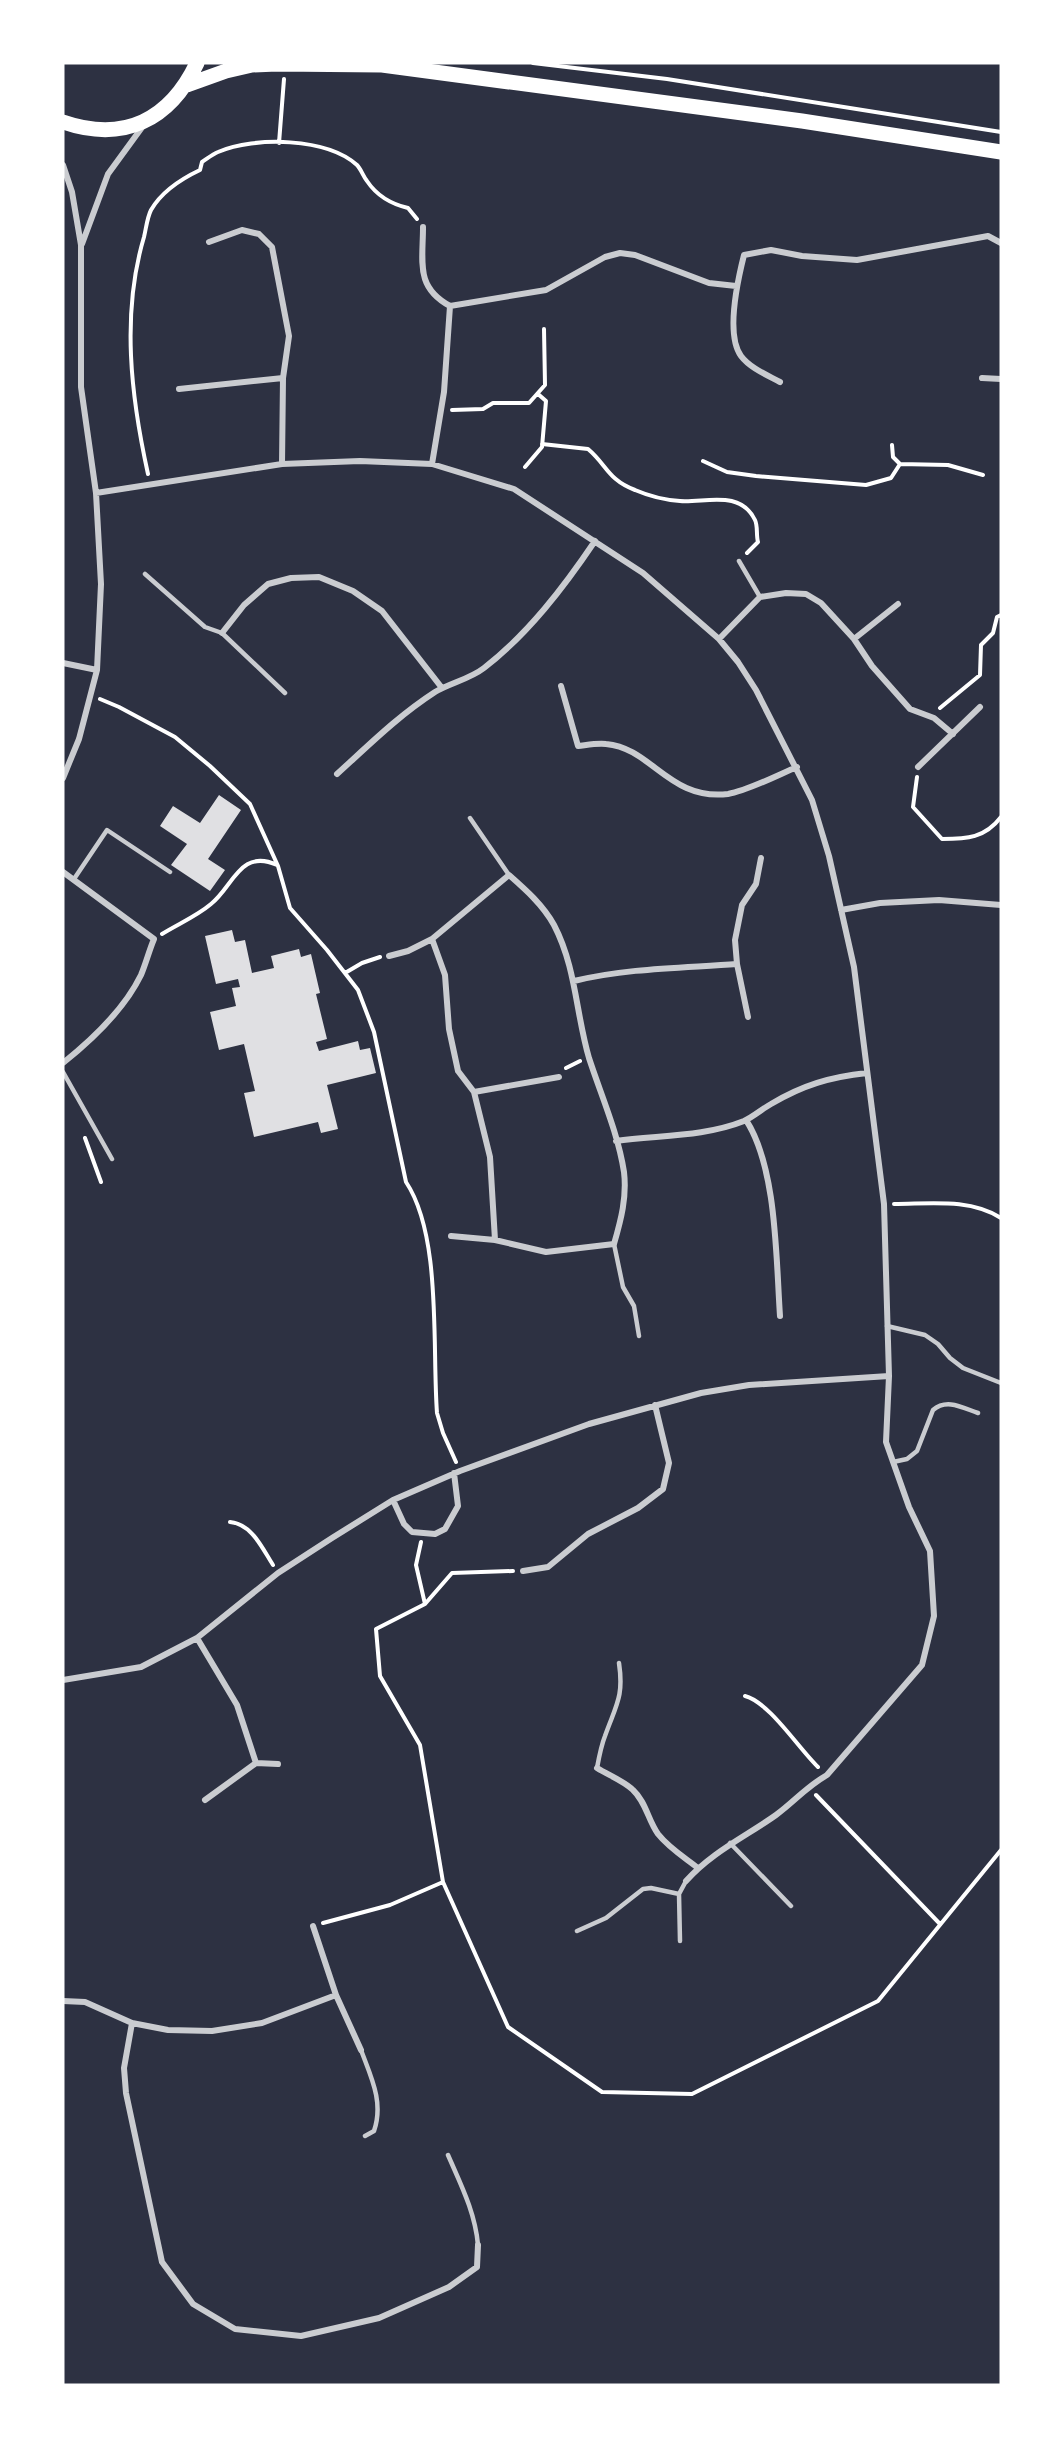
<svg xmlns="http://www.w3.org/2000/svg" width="1064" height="2448" font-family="'Fira Sans',sans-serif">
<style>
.building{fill:#e0e0e3}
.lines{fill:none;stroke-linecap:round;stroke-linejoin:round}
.path{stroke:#fff;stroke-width:4}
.service{stroke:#caccd0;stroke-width:4.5}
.minor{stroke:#caccd0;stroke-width:6}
.primary{stroke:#fff;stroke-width:15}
</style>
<rect width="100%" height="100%" fill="#2d3142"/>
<!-- building -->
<path class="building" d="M219 795 241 810 208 859 225 870 210 891 171 865 187 844 160 826 173 806 200 823Z
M232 930 235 942 245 940 252 973 274 968 271 956 299 949 301 957 311 954 320 993 316 994 327 1039 316 1042 319 1051 358 1041 360 1050 370 1048 376 1073 327 1085 338 1129 321 1133 318 1122 254 1137 244 1093 255 1091 244 1044 219 1050 210 1012 236 1006 232 988 240 987 238 979 216 984 205 936Z"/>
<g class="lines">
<!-- path -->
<path class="path" d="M533 63 667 79 1001 132
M279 143 284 79
M452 410 483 409 493 403H529L545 385 544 329
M542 444 588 449C607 465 608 480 635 490 649 496 665 500 680 501 705 503 740 489 755 520 758 526 756 535 758 542L747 553
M892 445 893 457 900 464 948 465 983 475
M703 461 727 472 756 476 866 485 891 478 900 464
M525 467 542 447 546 401 538 394
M148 474C131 397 121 314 144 237 146 229 147 218 151 210 162 191 181 179 200 170L202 162C208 158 213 154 218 152 255 136 327 138 357 165 361 169 363 176 367 181 377 196 391 204 408 208L417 219
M100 699 119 707 175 737 210 766 250 804 278 866 290 908 327 950 358 990 374 1032 406 1182C442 1236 432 1347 437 1413L443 1433 456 1462
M940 708 980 675 981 645 993 633 997 617 1001 615
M917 777 913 807 942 839C967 839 985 838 1001 817
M162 934C178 924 197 916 211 904 233 887 240 848 277 865
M345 973 362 963 380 957
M566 1068 580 1061
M85 1138 101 1182
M894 1204C930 1204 969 1198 1001 1218
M230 1522C252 1524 262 1548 273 1565
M421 1542 416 1565 425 1604
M745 1696C769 1702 799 1749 818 1767
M816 1795 940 1924
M443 1882 508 2027 602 2092 692 2094 878 2001 1001 1850
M323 1923 390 1905 443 1882 420 1745 380 1676 376 1629 425 1604 452 1573 513 1571"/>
<!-- service -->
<path class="service" d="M739 561 760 597
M145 574 205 627 222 633 285 693
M470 818 509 875
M74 879 107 830 170 872
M63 1072 112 1159
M614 1244 623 1287 634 1306 639 1336
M887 1326 925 1335 938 1344 950 1358 963 1368 1001 1383
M893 1462 907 1459 917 1451 933 1410C947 1398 963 1408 978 1413
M597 1768C599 1757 601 1746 605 1736 616 1705 624 1697 619 1663
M730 1843 791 1906
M577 1931 606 1918 643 1889 651 1888 679 1894
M680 1941 679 1894 686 1881
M361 2050C371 2077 384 2102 374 2131L365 2136
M448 2155C461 2185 475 2212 478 2245"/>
<!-- minor -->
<path class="minor" d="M63 165 72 192 81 245V387L96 493 101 584 97 670 79 739 63 778
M423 227C423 262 415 287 450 306
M209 242 242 230 259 234 272 247 289 336 283 378 282 464
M82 244 108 174 143 126
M982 378 1001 379
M780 382C767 375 750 368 741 356 725 334 738 279 744 255L771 250 802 256 857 260 988 236 1001 243
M179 389 283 378
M432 464 444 392 450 306 546 290 605 257 620 253 635 255 709 283 736 286
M96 493 282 464 360 461 432 464 514 489 643 573 719 639 738 662 756 690 812 800 829 856 854 967 884 1204 889 1376 886 1442 909 1507 930 1551 934 1616 922 1665 827 1775C806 1787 795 1801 776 1815 745 1837 712 1852 686 1881
M222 633 244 605 268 584 291 578 319 577 353 591 382 611 442 688
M719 639 760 597 786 593 806 594 821 603 854 639 872 666 910 709 934 718 953 734
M854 639 898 604
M63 663 97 670
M561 686 578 746C587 745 597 743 606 744 652 748 669 801 728 794 747 791 778 775 797 767
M918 767 980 707
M337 774C370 744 398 716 435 692 450 683 470 679 484 668 528 634 564 587 595 541
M63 872 154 939C149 951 146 963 141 975 124 1010 93 1039 63 1063
M841 910 880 903 939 900 1001 905
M389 956 408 951 432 939
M574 981C627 968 683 968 737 964
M748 1017 737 964 735 940 742 905 756 884 761 858
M474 1092 559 1077
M746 1120C777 1168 776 1259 780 1316
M616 1141C658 1135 704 1137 744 1121 753 1117 762 1109 771 1104 803 1085 830 1077 867 1073
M451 1236 495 1240 546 1252 614 1244C621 1220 627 1197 624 1172 618 1133 601 1095 589 1058 576 1014 576 967 554 925 543 905 526 890 509 875L432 939 445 975 449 1029 458 1071 474 1092 490 1157 495 1240
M393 1500 404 1524 412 1532 435 1534 445 1529 458 1506 454 1473
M523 1571 548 1567 588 1534 638 1508 663 1489 669 1463 655 1405
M197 1638 237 1705 256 1763 205 1800
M63 1680 141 1667 197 1638 278 1573 332 1538 393 1500 460 1471 589 1424 701 1393 749 1385 889 1376
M256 1763 278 1764
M597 1768C608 1775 624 1781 633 1790 646 1802 648 1820 658 1834 669 1848 684 1857 698 1868
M313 1926 336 1995 361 2050
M63 2001 85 2002 132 2023 168 2030 212 2031 262 2023 336 1995
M132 2023 124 2068 126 2093 162 2262 193 2304 235 2329 301 2336 379 2318 449 2287 477 2267 478 2245"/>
<!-- primary -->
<path class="primary" d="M187 85 226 71 252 65 277 64 382 65 802 121 1001 152
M63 122C124 143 170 120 197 63"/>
</g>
<!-- border -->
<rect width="1064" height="2448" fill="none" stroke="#ffffff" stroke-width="129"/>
</svg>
